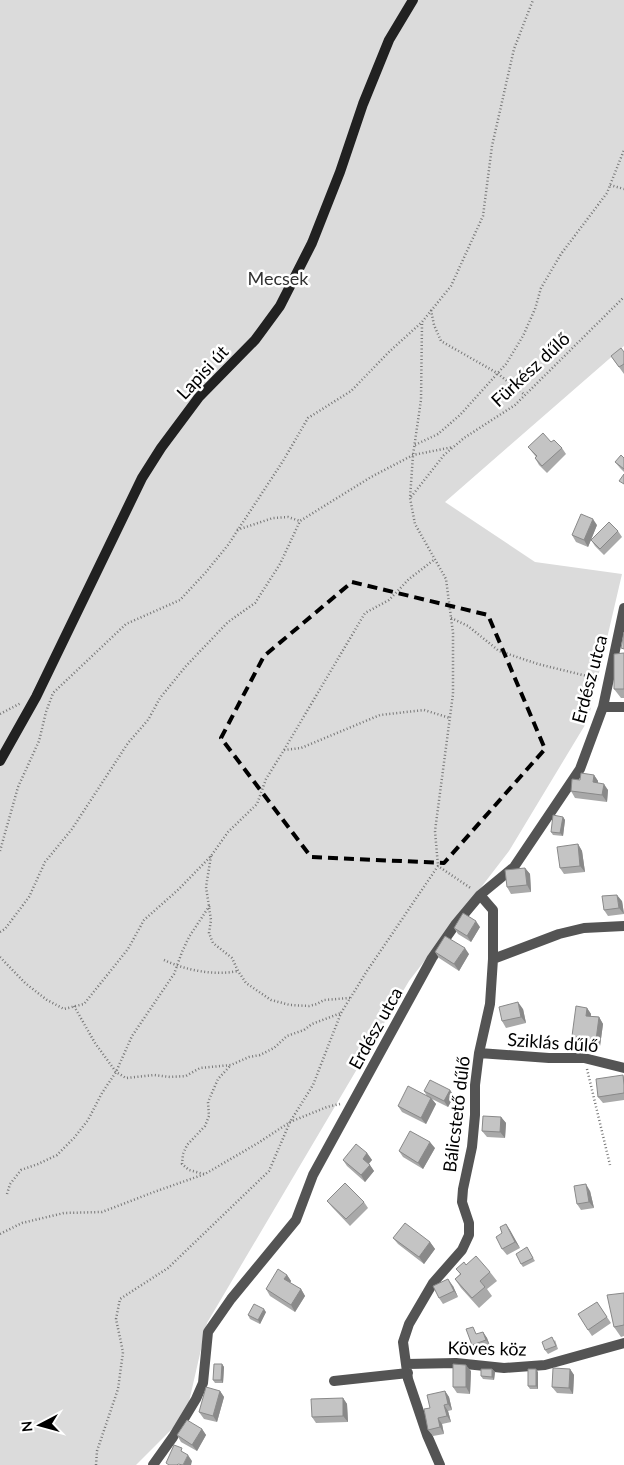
<svg xmlns="http://www.w3.org/2000/svg" width="624" height="1465" font-family="Lato,sans-serif">
<style>
.green{fill:#dbdbdb}
.lines{fill:none;stroke-linecap:round;stroke-linejoin:round}
.path{stroke:#767676;stroke-width:2.5;stroke-dasharray:1 2.5;stroke-linecap:butt}
.street{stroke:#545454;stroke-width:10}
.secondary{stroke:#212121;stroke-width:10}
.wall{fill:#a9a9a9}
.shaded-wall{fill:#898989}
.building{fill:#c4c4c4;stroke:#898989}
.marked{fill:none;stroke:#000;stroke-width:4;stroke-dasharray:10 6;stroke-linejoin:round}
.labels{text-anchor:middle;dominant-baseline:central;stroke-width:5;stroke-linejoin:round;paint-order:stroke}
.park-label{font-size:18px;fill:#323232;stroke:#fff}
.street-label{font-size:18px;fill:#000;stroke:#fff}
</style>
<rect width="100%" height="100%" fill="#fff"/>
<!-- green -->
<path class="green" d="M0 0H624V346L445 502 535 562 622 574 588 720 509 851 409 981 207 1323 186 1415 136 1465H0Z"/>
<g class="lines">
<!-- path -->
<path class="path" d="M610 185 624 189
M431 310 434 325 441 341 497 373 525 395
M422 324 421 400 413 455 410 498 415 524 446 579 453 633V694L435 831 438 866
M415 445 438 434 460 415 506 364 523 336 535 309 541 288 561 254 607 193 624 150
M411 497 444 455 464 438 515 405 624 297
M237 530 273 518 288 517 300 521
M451 618 468 626 499 651 538 664 599 679
M0 714 21 703
M284 750 365 613 389 600 409 579 435 559
M0 851 18 787 39 741 46 712 53 693 126 624 180 600 206 572 228 545 283 461 308 418 351 391 390 351 422 322 451 286 483 216 492 146 514 49 533 0
M211 856 206 887 211 920 209 933 213 943 232 958 238 971 246 983 271 1000 290 1005 309 1006 317 1004 324 1000 350 998
M0 932 5 929 29 897 45 862 72 829 128 743 148 720 160 698 186 666 228 622 255 603 280 564 300 521 371 477 413 455 453 447
M0 957 25 983 47 1000 64 1009 84 1004 128 949 144 920 179 889 211 856 228 832 257 804 266 779 284 750 301 748 380 715 424 710 450 718
M164 960C185 970 214 976 238 971
M74 1006 95 1043 116 1072 126 1078 154 1075 170 1077 186 1076 200 1068 231 1065 249 1057 260 1055 274 1048 287 1036 304 1030 312 1024 341 1013
M587 1069 610 1165
M204 1174 189 1170 182 1164 183 1154 187 1145 205 1126 209 1116 208 1102 218 1079 230 1066
M7 1194 10 1184 21 1170 38 1164 57 1155 74 1138 88 1120 102 1093 116 1072 132 1036 174 974 182 952 189 937 210 905
M0 1234 22 1223 64 1213 102 1212 154 1192 205 1174 258 1143 290 1122 327 1107 340 1104
M96 1465 97 1451 118 1389 123 1352 116 1319 120 1299 168 1268 269 1171 290 1122 313 1085 341 1013 367 971 438 866 472 889"/>
<!-- street -->
<path class="street" d="M603 707H624
M493 959 559 934 584 928 624 926
M479 1053 549 1058H584L624 1068
M407 1364 456 1363 504 1368 545 1365 624 1343
M334 1381 408 1373
M153 1465 173 1437 196 1399 203 1383 208 1332 231 1299 296 1220 313 1175 432 958 455 925 480 895 514 867 580 769 603 707 624 608
M440 1465 427 1435 408 1379 403 1342 409 1324 433 1283 462 1250 469 1235V1223L462 1202 463 1189 472 1147 475 1115V1085L479 1053 490 1004 493 959V910L480 895"/>
<!-- secondary -->
<path class="secondary" d="M0 761 36 697 142 478 161 448 199 397 255 340 280 306 312 243 340 172 363 104 389 40 413 0"/>
</g>
<!-- wall -->
<path class="wall" d="M624 352V374L611 356Z
M551 442 562 448 566 454 547 473 539 465 535 458 536 457 528 447Z
M624 458V472L620 468 615 462Z
M597 525 591 540 618 531 622 537 604 555 595 546 591 540 588 547 576 542 572 535Z
M624 653V698H621L614 689Z
M594 775 598 781V783L608 790 607 802 575 798 571 791 580 780Z
M563 817 565 820 563 836 553 835 551 832Z
M578 844 582 851 585 872 564 874 560 868Z
M525 868 530 874 531 892 511 894 507 887Z
M622 901 624 914 608 916 604 910Z
M480 927 471 942 458 934 454 928Z
M435 952 469 954 459 971 439 958Z
M587 1008 591 1014V1016L599 1017 603 1024 600 1046 576 1043 572 1036Z
M523 1009 526 1023 506 1028 502 1021Z
M623 1075 624 1077V1100L603 1103 598 1097Z
M450 1090 454 1096 448 1107 432 1099 436 1104 426 1124 402 1112 398 1106 427 1096 424 1091Z
M501 1117 506 1123 505 1138 487 1137 482 1131Z
M435 1148 423 1169 403 1157 399 1151Z
M367 1153 372 1160 369 1164 374 1171 365 1182 347 1166 343 1160Z
M590 1191 594 1208 581 1210 577 1204Z
M327 1201 364 1202 368 1208 350 1226 332 1207Z
M506 1224 520 1248 507 1255 502 1249V1233Z
M393 1238 430 1242 435 1249 424 1264 398 1244Z
M529 1251 535 1261 523 1267 521 1264Z
M466 1265 490 1272 497 1281 487 1289 492 1296 479 1308 461 1288 455 1279 460 1274 456 1269Z
M287 1275 291 1281 290 1283 301 1289 305 1296 295 1312 270 1296 266 1289Z
M453 1286 458 1297 443 1304 439 1298Z
M624 1293V1336L621 1337 614 1327Z
M597 1302 611 1323 592 1336 588 1330Z
M266 1312 260 1324 250 1319 248 1315Z
M483 1332 487 1338 490 1346 476 1351 472 1345Z
M555 1340 558 1349 548 1354 545 1350Z
M222 1364 224 1367 223 1383H215L213 1380Z
M492 1369 495 1372 494 1380 483 1379 481 1376Z
M570 1369 574 1375 573 1394 557 1393 552 1387Z
M471 1371 470 1394 457 1393 453 1387Z
M538 1372V1389H530L528 1386Z
M220 1391 224 1397 217 1422 204 1419 199 1412Z
M445 1391 449 1397 452 1410 448 1411 451 1422 442 1424 444 1434 433 1436 428 1430 430 1408Z
M343 1398 347 1404 348 1422 316 1423 312 1417Z
M202 1429 206 1435 197 1451 181 1442 177 1435Z"/>
<!-- shaded-wall -->
<path class="shaded-wall" d="M593 519 597 525 588 547 584 540Z
M594 775 598 781 597 789 593 782Z
M604 784 608 790 607 802 602 795Z
M563 817 565 820 563 836 560 833Z
M578 844 582 851 585 872 580 866Z
M525 868 530 874 531 892 527 885Z
M617 895 622 901 624 914 619 908Z
M476 921 480 927 471 942 467 936Z
M465 948 469 954 459 971 454 964Z
M518 1002 523 1009 526 1023 521 1017Z
M587 1008 591 1014 590 1022 586 1016Z
M599 1017 603 1024 600 1046 596 1040Z
M450 1090 454 1096 448 1107 444 1101Z
M431 1098 436 1104 426 1124 421 1118Z
M501 1117 506 1123 505 1138 500 1132Z
M430 1142 435 1148 423 1169 418 1163Z
M367 1153 372 1160 367 1165 363 1159Z
M370 1165 374 1171 365 1182 361 1175Z
M586 1184 590 1191 594 1208 589 1202Z
M506 1224 510 1230 520 1248 515 1242Z
M430 1242 435 1249 424 1264 419 1257Z
M287 1275 291 1281 289 1285 284 1279Z
M448 1279 453 1286 458 1297 454 1291Z
M301 1289 305 1296 295 1312 291 1305Z
M264 1309 266 1312 260 1324 258 1320Z
M483 1332 487 1338 490 1346 486 1340Z
M222 1364 224 1367 223 1383 221 1380Z
M466 1365 471 1371 470 1394 466 1387Z
M492 1369 495 1372 494 1380 492 1377Z
M536 1369 538 1372V1389L536 1386Z
M570 1369 574 1375 573 1394 569 1388Z
M220 1391 224 1397 217 1422 213 1416Z
M445 1391 449 1397 452 1410 448 1404Z
M343 1398 347 1404 348 1422 343 1416Z
M444 1405 448 1411 451 1422 447 1416Z
M438 1418 442 1424 444 1434 440 1427Z
M202 1429 206 1435 197 1451 192 1445Z
M188 1455 192 1461 191 1465H183Z"/>
<!-- building -->
<path class="building" d="M621 348 624 352V364L619 367 611 356Z
M543 433 551 442 554 440 562 448 542 466 535 458 537 456 528 447Z
M621 455 624 458V469L615 462Z
M624 474V484L619 481Z
M581 514 593 519 584 540 572 535Z
M609 522 618 531 600 549 591 540Z
M624 632V649L621 648Z
M624 653V689H614V654Z
M581 773 594 775 593 782 604 784 602 795 571 791 572 779 580 780Z
M553 815 563 817 560 833 551 832Z
M578 844 580 866 560 868 557 847Z
M525 868 527 885 507 887 505 870Z
M617 895 619 908 604 910 602 896Z
M463 913 476 921 467 936 454 928Z
M445 936 465 948 454 964 435 952Z
M518 1002 521 1017 502 1021 499 1007Z
M576 1006 587 1008 586 1016 599 1017 596 1040 572 1036Z
M623 1075 624 1085V1093L598 1097 596 1079Z
M430 1080 450 1090 444 1101 424 1091Z
M408 1086 431 1098 421 1118 398 1106Z
M483 1116 501 1117 500 1132 482 1131Z
M410 1131 430 1142 418 1163 399 1151Z
M356 1144 367 1153 363 1159 370 1165 361 1175 343 1160Z
M345 1183 364 1202 346 1219 327 1201Z
M586 1184 589 1202 577 1204 574 1186Z
M405 1223 430 1242 419 1257 393 1238Z
M506 1224 515 1242 502 1249 496 1237 502 1233 500 1227Z
M527 1247 533 1258 521 1264 516 1254Z
M476 1256 490 1272 480 1281 485 1287 472 1298 455 1279 461 1274 456 1269 464 1262 466 1265Z
M278 1269 287 1275 284 1279 301 1289 291 1305 266 1289Z
M448 1279 454 1291 439 1298 433 1286Z
M624 1293V1325L614 1327 607 1295Z
M597 1302 607 1317 588 1330 578 1314Z
M254 1304 264 1309 258 1320 248 1315Z
M473 1327 476 1334 483 1332 486 1340 472 1345 466 1329Z
M552 1337 556 1346 545 1350 542 1342Z
M214 1364H222L221 1380H213Z
M453 1364 466 1365V1387H453Z
M553 1368 570 1369 569 1388 552 1387Z
M481 1369H492V1377L481 1376Z
M528 1369H536V1386H528Z
M206 1387 220 1391 213 1416 199 1412Z
M445 1391 448 1404 444 1405 447 1416 438 1418 440 1427 428 1430 424 1409 430 1408 427 1395Z
M343 1398V1416L312 1417 311 1399Z
M187 1420 202 1429 192 1445 177 1435Z
M174 1445 182 1448 181 1451 188 1455 183 1465 178 1464 177 1465H169L166 1463Z"/>
<!-- marked area -->
<path class="marked" d="M352 582 488 615 545 749 444 863 311 857 221 738 264 656Z"/>
<g class="labels">
<!-- park labels -->
<g class="park-label">
<text x="278" y="278">Mecsek</text>
</g>
<!-- street labels -->
<g class="street-label">
<text transform="translate(530 369) rotate(-43)">Fürkész dűlő</text>
<text transform="translate(202 372) rotate(-47)">Lapisi út</text>
<text transform="translate(589 679) rotate(-75)">Erdész utca</text>
<text transform="translate(375 1028) rotate(-61)">Erdész utca</text>
<text transform="translate(553 1042) rotate(4)">Sziklás dűlő</text>
<text transform="translate(456 1114) rotate(-83)">Bálicstető dűlő</text>
<text transform="translate(487 1348) rotate(1)">Köves köz</text>
</g>
</g>
<!-- north arrow -->
<g transform="translate(40 1425) rotate(264)" stroke="#ffffff" stroke-width="4" paint-order="stroke">
<path d="M0-4L9 19L0 12L-9 19Z" fill="#000000"/>
<text y="-8" font-size="14" font-weight="bold" text-anchor="middle" fill="#000000">N</text>
</g>
</svg>
